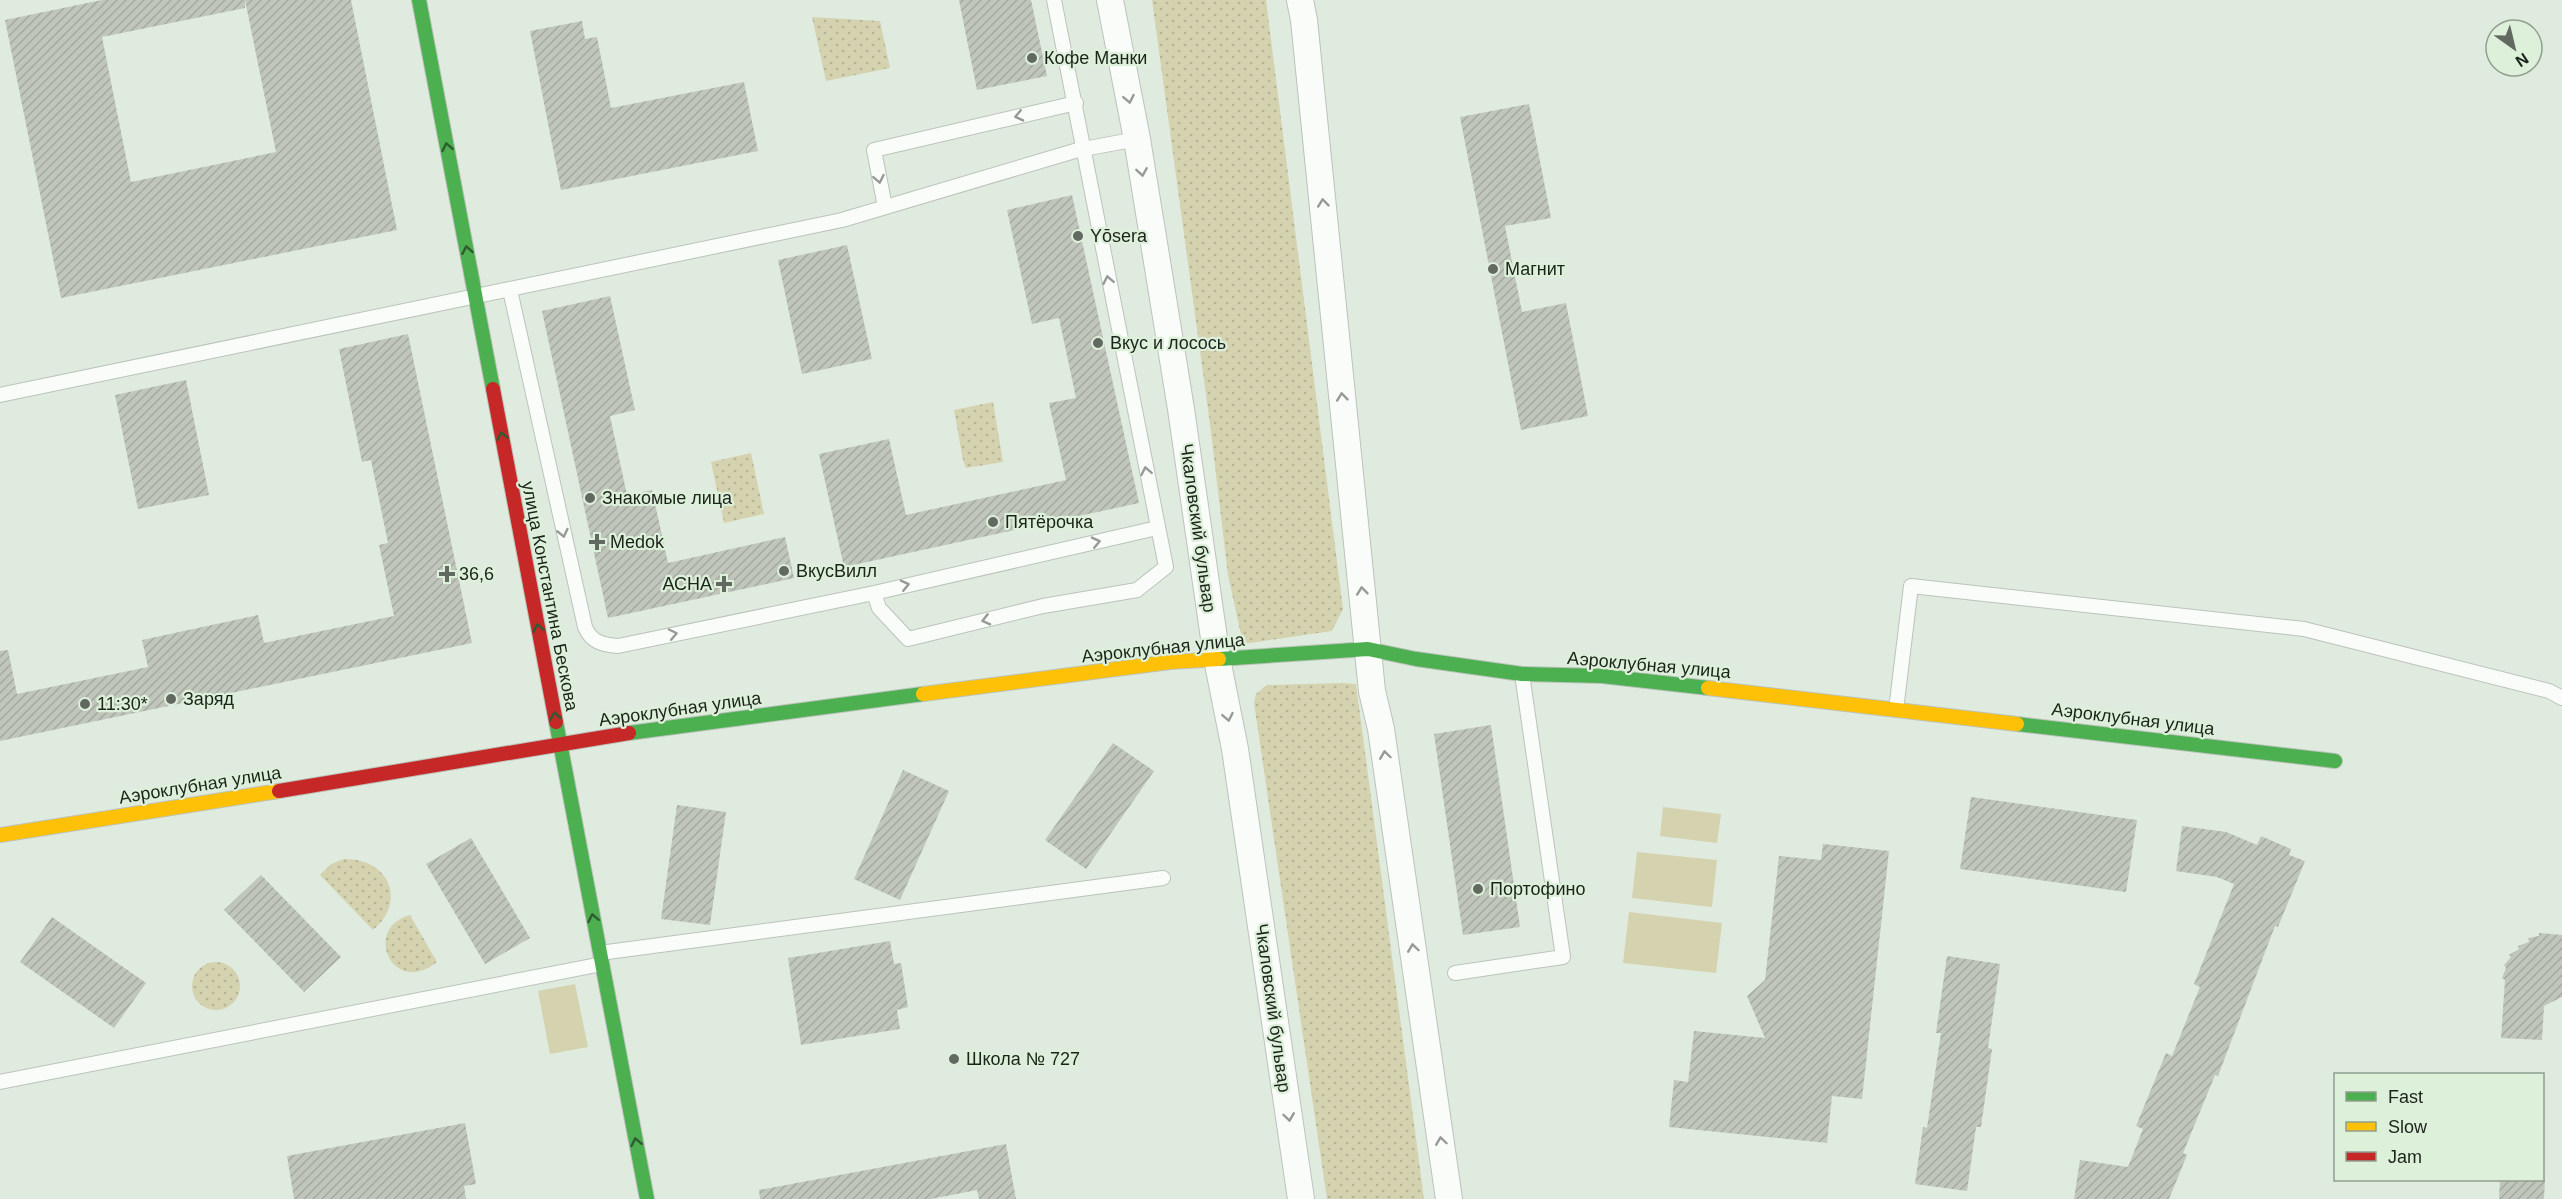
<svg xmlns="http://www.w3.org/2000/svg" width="2562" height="1199" font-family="Arial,sans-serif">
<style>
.grass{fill:url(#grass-dots)}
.garden{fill:#d4d2af}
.building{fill:url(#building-hatch)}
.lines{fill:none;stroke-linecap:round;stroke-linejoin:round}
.lane-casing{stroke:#bbc3ba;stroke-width:16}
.street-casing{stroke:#bbc3ba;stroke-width:28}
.fast-casing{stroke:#bbc3ba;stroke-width:16}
.slow-casing{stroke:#bbc3ba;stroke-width:16}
.jam-casing{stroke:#bbc3ba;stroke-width:16}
.lane{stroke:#fafcfa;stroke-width:14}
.street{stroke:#fafcfa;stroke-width:26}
.fast{stroke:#4caf50;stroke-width:14}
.slow{stroke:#ffc107;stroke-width:14}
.jam{stroke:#c62828;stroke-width:14}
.oneway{stroke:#969a96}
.oneway2{stroke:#2f5b30}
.poi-dot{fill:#616960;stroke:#ddf0da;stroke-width:2}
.labels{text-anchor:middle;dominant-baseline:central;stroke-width:4.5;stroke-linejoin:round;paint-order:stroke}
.poi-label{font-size:18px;fill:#1c231b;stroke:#ddf0da;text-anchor:start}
.street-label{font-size:18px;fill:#1c231b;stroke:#ddf0da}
</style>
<defs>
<pattern id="grass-dots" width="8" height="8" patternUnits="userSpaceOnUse" patternTransform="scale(1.5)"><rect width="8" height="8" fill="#d4d2af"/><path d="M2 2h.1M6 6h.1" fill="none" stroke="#b5b496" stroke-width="1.8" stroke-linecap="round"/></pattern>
<pattern id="building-hatch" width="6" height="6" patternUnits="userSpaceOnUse" patternTransform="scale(1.5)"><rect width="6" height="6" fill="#c0c6bb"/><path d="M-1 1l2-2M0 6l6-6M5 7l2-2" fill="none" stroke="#a4aaa0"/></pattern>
</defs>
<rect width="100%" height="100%" fill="#e0ebdf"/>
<!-- grass -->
<path class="grass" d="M1152 0H1266L1343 609 1332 631 1243 644 1228 575 1210 424Z
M812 17 880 21 890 68 826 81Z
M993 402 1003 462 966 468 963 460 954 410Z
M751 453 764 514 724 523 711 462Z
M1343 683 1356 684 1424 1199H1327L1254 703 1256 694 1267 685Z
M344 859C388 858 408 900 373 930L320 875 331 864Z
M410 915 437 962C392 998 362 928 410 915Z
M192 986a24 24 0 1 1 48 0a24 24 0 1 1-48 0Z"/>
<!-- garden -->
<path class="garden" d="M1663 807 1721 814 1717 843 1660 836Z
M1637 852 1717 860 1712 907 1632 898Z
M1629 912 1722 923 1716 973 1623 963Z
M575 984 588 1047 550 1054 538 991Z"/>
<!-- building -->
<path class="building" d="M102 0H245V8L102 37 131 182 276 152 245 0H351L397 230 61 298 5 20Z
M959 0H1031L1047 76 977 90Z
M582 21 585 39 597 37 611 108 744 82 758 151 561 190 530 31Z
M1529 104 1551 218 1505 226 1522 312 1566 303 1588 416 1521 430 1460 117Z
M1072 195 1139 503 844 567 819 454 889 439 906 515 1066 480 1049 403 1076 398 1059 318 1032 324 1007 210Z
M847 245 872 359 802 374 778 260Z
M610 296 635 410 610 416 627 495 652 490 668 563 785 537 794 578 608 618 542 311Z
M408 334 472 643 0 741V651L8 650 17 694 148 667 142 640 258 615 264 643 394 616 379 545 388 543 371 460 362 462 339 349Z
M186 380 209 495 138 509 115 395Z
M1491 725 1520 927 1463 935 1434 734Z
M1113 743 1154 771 1086 869 1045 840Z
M903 770 949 791 900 900 854 879Z
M1971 797 2137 820 2126 892 1960 869Z
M677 805 726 812 710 925 661 919Z
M2182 826 2226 832 2257 845 2261 836 2291 849 2289 855 2305 861 2278 927 2275 926 2218 1076 2215 1075 2183 1153 2187 1155 2169 1199H2074L2080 1160 2128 1167 2143 1129 2136 1126 2166 1053 2172 1056 2200 987 2194 984 2234 884 2217 877 2176 871Z
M471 838 530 938 485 964 426 864Z
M1823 844 1889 851 1862 1099 1832 1096 1827 1143 1669 1127 1674 1080 1688 1082 1694 1031 1765 1038 1747 996 1765 980 1779 856 1821 860Z
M261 875 341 957 304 992 224 910Z
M52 917 146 983 114 1028 20 962Z
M2539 933 2562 935V997L2544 1006 2542 1040 2501 1038 2505 980 2502 978 2506 968 2504 965 2511 957 2509 955 2519 949 2518 946 2529 942 2528 938 2539 936Z
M890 941 894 964 901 963 908 1007 897 1010 900 1029 801 1045 788 958Z
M1947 956 2000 964 1988 1048 1992 1049 1981 1127H1976L1967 1191 1915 1184 1923 1127 1927 1128 1941 1033H1936Z
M465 1123 476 1184 464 1186 466 1199H294L287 1156Z
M1006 1144 1016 1199H979L977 1190 931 1199H760L759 1190Z
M2500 1179H2545L2544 1199H2499Z"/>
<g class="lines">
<defs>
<path id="lane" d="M885 207 874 150 1076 103
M510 290 585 627C591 642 603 645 618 646L874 593 1157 528
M0 395 842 220 1078 150 1137 139
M874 593 879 608 908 639 1043 606 1137 590 1166 567 1054 0
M1896 710 1911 586 2304 629 2549 691 2562 698
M600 953 1163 878
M1455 973 1563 957 1522 674
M0 1082 602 964"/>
<path id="street" d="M1110 0 1137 139 1181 409 1217 659 1235 749 1301 1199
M1300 0 1304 20 1372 691 1381 729 1449 1199"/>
<path id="fast" d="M419 0 493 389
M1219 659 1368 649 1416 659 1522 674 1602 676 1708 688
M556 722 647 1199
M2017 724 2335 761
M629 733 923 694"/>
<path id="slow" d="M1708 688 2017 724
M923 694 1170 662 1219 659
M0 835 279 791"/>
<path id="jam" d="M493 389 556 722
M279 791 629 733"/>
</defs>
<!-- lane casing -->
<use href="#lane" class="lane-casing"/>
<!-- street casing -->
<use href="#street" class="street-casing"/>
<!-- fast casing -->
<use href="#fast" class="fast-casing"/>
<!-- slow casing -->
<use href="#slow" class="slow-casing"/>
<!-- jam casing -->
<use href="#jam" class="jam-casing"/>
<!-- lane -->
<use href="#lane" class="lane"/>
<!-- street -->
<use href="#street" class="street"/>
<!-- fast -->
<use href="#fast" class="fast"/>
<!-- slow -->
<use href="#slow" class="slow"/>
<!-- jam -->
<use href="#jam" class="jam"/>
</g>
<!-- one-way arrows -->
<defs><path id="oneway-chevron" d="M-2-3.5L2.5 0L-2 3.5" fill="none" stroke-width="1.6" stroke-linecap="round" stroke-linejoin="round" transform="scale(1.5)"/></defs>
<g class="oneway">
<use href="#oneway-chevron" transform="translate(1129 99) rotate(79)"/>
<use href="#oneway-chevron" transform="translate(1019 116) rotate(167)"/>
<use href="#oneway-chevron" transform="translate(1142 172) rotate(81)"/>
<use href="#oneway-chevron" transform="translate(879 179) rotate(79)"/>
<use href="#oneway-chevron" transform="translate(1323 203) rotate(-96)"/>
<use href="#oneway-chevron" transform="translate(1108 280) rotate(-101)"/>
<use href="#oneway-chevron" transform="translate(1342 397) rotate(-96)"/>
<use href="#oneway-chevron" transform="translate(1146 471) rotate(-101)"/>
<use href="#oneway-chevron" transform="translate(563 533) rotate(77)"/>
<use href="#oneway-chevron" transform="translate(1096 542) rotate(-13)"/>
<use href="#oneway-chevron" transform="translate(905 585) rotate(-13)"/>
<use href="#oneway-chevron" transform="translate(1362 591) rotate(-96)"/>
<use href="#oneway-chevron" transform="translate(986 620) rotate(166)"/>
<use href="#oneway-chevron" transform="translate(673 634) rotate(-12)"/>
<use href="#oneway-chevron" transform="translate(1228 717) rotate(79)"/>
<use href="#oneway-chevron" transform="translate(1385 755) rotate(-98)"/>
<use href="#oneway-chevron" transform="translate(1413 948) rotate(-98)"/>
<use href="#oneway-chevron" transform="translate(1289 1117) rotate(82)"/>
<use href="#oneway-chevron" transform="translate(1441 1141) rotate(-98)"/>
</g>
<g class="oneway2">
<use href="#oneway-chevron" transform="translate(447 147) rotate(-101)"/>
<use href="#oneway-chevron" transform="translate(467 250) rotate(-100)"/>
<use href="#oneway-chevron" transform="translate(502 436) rotate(-101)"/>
<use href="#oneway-chevron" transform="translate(538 628) rotate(-101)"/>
<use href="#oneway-chevron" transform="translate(555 716) rotate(-100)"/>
<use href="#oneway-chevron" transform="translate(593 918) rotate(-101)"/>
<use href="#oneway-chevron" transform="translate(636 1142) rotate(-101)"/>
</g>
<!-- markers -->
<g class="poi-dot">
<circle cx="1032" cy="58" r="6"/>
<circle cx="1078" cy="236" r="6"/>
<circle cx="1493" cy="269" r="6"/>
<circle cx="1098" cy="343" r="6"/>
<circle cx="590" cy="498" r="6"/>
<circle cx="993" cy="522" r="6"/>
<path d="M594 533h6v6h6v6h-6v6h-6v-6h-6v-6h6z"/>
<circle cx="784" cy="571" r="6"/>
<path d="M444 565h6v6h6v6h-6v6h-6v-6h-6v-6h6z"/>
<path d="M721 575h6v6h6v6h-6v6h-6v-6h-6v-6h6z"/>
<circle cx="171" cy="699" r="6"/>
<circle cx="85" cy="704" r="6"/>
<circle cx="1478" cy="889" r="6"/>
<circle cx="954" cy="1059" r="6"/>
</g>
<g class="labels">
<!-- poi labels -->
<g class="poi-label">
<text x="1044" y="58">Кофе Манки</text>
<text x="1090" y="236">Yōsera</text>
<text x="1505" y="269">Магнит</text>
<text x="1110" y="343">Вкус и лосось</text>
<text x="602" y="498">Знакомые лица</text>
<text x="1005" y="522">Пятёрочка</text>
<text x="610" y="542">Medok</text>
<text x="796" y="571">ВкусВилл</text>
<text x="459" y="574">36,6</text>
<text x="712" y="584" text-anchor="end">АСНА</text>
<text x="183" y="699">Заряд</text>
<text x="97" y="704">11:30*</text>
<text x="1490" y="889">Портофино</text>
<text x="966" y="1059">Школа № 727</text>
</g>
<!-- street labels -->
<g class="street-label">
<text transform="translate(1198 528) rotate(82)">Чкаловский бульвар</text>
<text transform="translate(550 596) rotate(79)">улица Константина Бескова</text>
<text transform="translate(1163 648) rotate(-6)">Аэроклубная улица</text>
<text transform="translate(1649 665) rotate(5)">Аэроклубная улица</text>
<text transform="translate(680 709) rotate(-8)">Аэроклубная улица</text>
<text transform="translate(2133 719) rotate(7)">Аэроклубная улица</text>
<text transform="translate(200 785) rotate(-9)">Аэроклубная улица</text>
<text transform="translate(1273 1008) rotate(82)">Чкаловский бульвар</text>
</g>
</g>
<!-- legend -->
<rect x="2334" y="1073" width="210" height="108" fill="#ddf0da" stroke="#909e8e" stroke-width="1.5"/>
<rect x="2346" y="1092" width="30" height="9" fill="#4caf50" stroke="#909e8e" stroke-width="1.5"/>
<text x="2388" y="1103" font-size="18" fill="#1c231b">Fast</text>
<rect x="2346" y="1122" width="30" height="9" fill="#ffc107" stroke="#909e8e" stroke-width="1.5"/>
<text x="2388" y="1133" font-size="18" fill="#1c231b">Slow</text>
<rect x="2346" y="1152" width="30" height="9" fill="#c62828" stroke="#909e8e" stroke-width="1.5"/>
<text x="2388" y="1163" font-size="18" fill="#1c231b">Jam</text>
<!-- north arrow -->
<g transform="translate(2514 48) rotate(146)"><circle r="28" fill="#ddf0da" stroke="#909e8e" stroke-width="1.5"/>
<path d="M0-4.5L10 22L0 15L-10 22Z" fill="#616960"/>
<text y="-9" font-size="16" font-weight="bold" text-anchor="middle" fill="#1c231b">N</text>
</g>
</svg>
